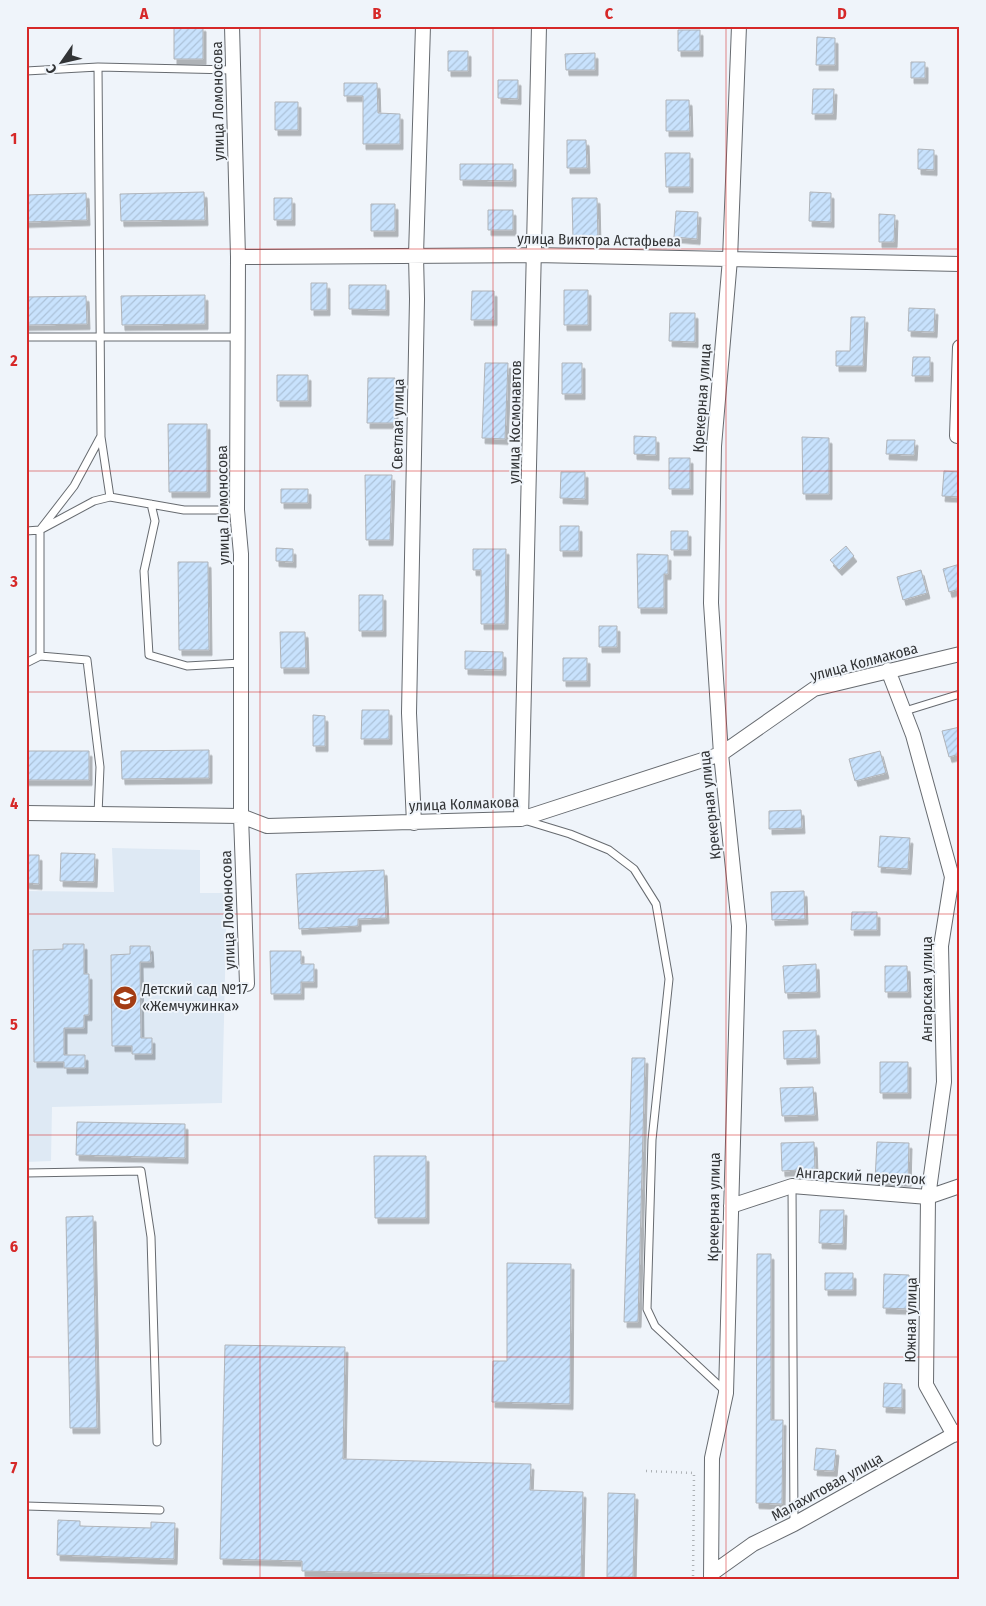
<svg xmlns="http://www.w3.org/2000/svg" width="986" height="1606" font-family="'Fira Sans Condensed',sans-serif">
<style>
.built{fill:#dee9f4}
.building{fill:url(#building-hatch);stroke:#b0b4b9;filter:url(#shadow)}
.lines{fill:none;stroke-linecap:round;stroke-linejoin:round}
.lane-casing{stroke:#676b70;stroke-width:9}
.street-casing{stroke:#676b70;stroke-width:16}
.path{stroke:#adb1b5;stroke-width:2.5;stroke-dasharray:1 4;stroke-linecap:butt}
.lane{stroke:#fff;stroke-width:7}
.street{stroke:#fff;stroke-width:14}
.grid{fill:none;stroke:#d62828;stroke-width:1;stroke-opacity:0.55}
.labels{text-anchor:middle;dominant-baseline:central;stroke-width:4;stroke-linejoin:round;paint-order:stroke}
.street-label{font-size:15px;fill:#323436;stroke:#eff4fa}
.poi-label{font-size:15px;fill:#323436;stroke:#eff4fa;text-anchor:start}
.neatline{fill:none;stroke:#d62828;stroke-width:2}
.grid-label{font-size:16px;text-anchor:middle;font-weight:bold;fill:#d62828}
</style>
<defs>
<pattern id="building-hatch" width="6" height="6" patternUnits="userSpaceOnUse" patternTransform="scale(1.25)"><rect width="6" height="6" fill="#c8e2fd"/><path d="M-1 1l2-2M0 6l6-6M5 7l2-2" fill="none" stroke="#acc2d9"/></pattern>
<filter id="shadow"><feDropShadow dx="3" dy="5.5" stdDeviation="0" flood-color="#0004"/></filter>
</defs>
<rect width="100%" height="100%" fill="#eff4fa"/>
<!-- built -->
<path class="built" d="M112 848 200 850V893H227L222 1103 52 1107 51 1161 26 1162V891L114 892Z"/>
<!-- building -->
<path class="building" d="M174 26H203V59H174Z
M678 30H700V51H678Z
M817 37 835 38V65H816Z
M448 51H468V71H448Z
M595 53V70H566L565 54Z
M911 62H925V78H911Z
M498 80H518V99L498 98Z
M344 83H377L378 113 400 114V144H363V96H344Z
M813 89H834L833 114H812Z
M666 100H689L690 131H666Z
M275 102H298V130H275Z
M567 140H586L587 168H567Z
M918 149 934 150V170L918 169Z
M665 153H690V187H666Z
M460 164H513V181L460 180Z
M204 192 205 220 121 221 120 194Z
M810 192 831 193V222L809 221Z
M86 193 87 220 26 222V195Z
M274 198H292V220H274Z
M572 198H597L598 239H573Z
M371 204H395V231H371Z
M488 210H513V230H488Z
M676 211 698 212 697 239 674 237Z
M879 214 895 215 894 242H879Z
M311 283H327V310H311Z
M349 285H386V310L349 309Z
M564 290H588V325H564Z
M472 291H494V320H471Z
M205 295V324L122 325 121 296Z
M86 296 87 324 26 325V297Z
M909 308 935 309 934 332 908 331Z
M670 313H695V342L669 341Z
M851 317H865L863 366H836V351H850Z
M913 357H930V376H912Z
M485 363H508L505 439 482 438Z
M562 363H582V394H562Z
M277 375H308V401H277Z
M368 378H395V423H367Z
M168 424H207V492H169Z
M634 436 656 437V455L634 454Z
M802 437 829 438V494H803Z
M887 440H915L914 455 886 454Z
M669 458H690V489H669Z
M944 471 960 472V497L942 496Z
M561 472H585V499L560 498Z
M365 475H392L390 540H366Z
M281 489H308V503H281Z
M560 526H579V551H560Z
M671 531H688V550H671Z
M846 546 854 556 839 570 830 560Z
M276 548 293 549V562L276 561Z
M473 549H506L505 624H481V570H473Z
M637 554 668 555V574H664V608H638Z
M178 562H208L209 650H179Z
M960 564V589L949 592 943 569Z
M921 570 927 593 903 600 897 577Z
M359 595H383V631H359Z
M599 626H617V647H599Z
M280 632H305L306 668H281Z
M465 651 503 652V670L465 669Z
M563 658H587V681H563Z
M362 710H389V739H361Z
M313 715 325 716V746H313Z
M960 727V754L949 757 942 731Z
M209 750V778L122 779 121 751Z
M26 751H89V780H26Z
M880 751 886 773 855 781 849 759Z
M801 810 802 828 769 829V811Z
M880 836 910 838 908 869 878 867Z
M61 853 95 854 94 882 60 881Z
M26 855H39V884L26 883Z
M384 870 386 918 358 919V926L299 929 296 874Z
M804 891 805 919 772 920 771 892Z
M852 912H877V930H851Z
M63 944H84V974H89V1015H84V1028H64V1055H85V1068H64V1062H34L33 950 63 949Z
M130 946H150L151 962H140L141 1038H152V1054H132V1046H112L111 955 130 954Z
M270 951H301V964H314V982H301V994H271Z
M816 964 817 992 785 993 783 966Z
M885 966H907L908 992H885Z
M816 1030 817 1058 784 1059 783 1031Z
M632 1058H645L638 1322H624Z
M880 1062H908V1093H880Z
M813 1087 815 1115 782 1116 780 1088Z
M77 1122 185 1124V1158L76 1155Z
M814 1142 815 1169 782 1171 781 1143Z
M877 1142 909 1143 908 1181 875 1180Z
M374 1156H426V1218H375Z
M820 1210H844L843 1244 819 1243Z
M93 1216 97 1428H70L66 1217Z
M757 1254H771V1420H783L782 1504 756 1503Z
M507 1263 571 1264 570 1404 492 1402 493 1361H507Z
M825 1273H853V1290H825Z
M884 1274 909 1275V1309L883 1308Z
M225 1345 345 1347 343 1459 531 1464 530 1490 583 1492 581 1577 302 1571V1561L220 1559Z
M884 1383 902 1384V1408L883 1407Z
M816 1448 836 1450 834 1471 814 1470Z
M608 1493 635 1494 633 1577H607Z
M58 1520 80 1521V1526L151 1528V1522L175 1523 174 1559 57 1555Z"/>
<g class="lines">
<defs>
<path id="lane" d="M26 71 98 67 233 70
M26 337H237
M101 437 110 497
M151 504 155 521 144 571 149 655 187 666 241 663
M26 531 40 530 74 486 101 436 98 67
M40 656 87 660 100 767 98 814
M26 663 40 656V530L94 501 110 497 184 510H237
M905 711 960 694
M524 820 570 834 609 850 634 869 656 904 669 979 652 1140 647 1309 655 1326 725 1391
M26 1173 141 1171 151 1237 157 1442
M792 1186 794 1524
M26 1506 160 1510"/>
<path id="street" d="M232 26 238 257 237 510 241 554V816L247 984
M238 257 535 255 960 264
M957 436 960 347
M888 670 913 735 952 877 941 946 944 1082 928 1197 926 1385 954 1435
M26 813 241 816 267 826 521 819 721 754 814 689 960 654
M521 819 539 26
M414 823 409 713 417 299 416 255 423 26
M731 1206 792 1186 928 1197 960 1186
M711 1574 753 1544 794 1524 960 1431
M711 1580 712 1458 726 1393 739 926 721 754 711 603 714 446 730 259 739 26"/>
</defs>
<!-- lane casing -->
<use href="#lane" class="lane-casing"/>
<!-- street casing -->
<use href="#street" class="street-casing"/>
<!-- path -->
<path class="path" d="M646 1471 694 1473 693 1580"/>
<!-- lane -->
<use href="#lane" class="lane"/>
<!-- street -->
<use href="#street" class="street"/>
</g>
<!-- grid -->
<path class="grid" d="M260 26V1580M493 26V1580M726 26V1580M26 249H960M26 471H960M26 692H960M26 914H960M26 1135H960M26 1357H960"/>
<!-- icons -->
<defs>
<symbol id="school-disc" viewBox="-11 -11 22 22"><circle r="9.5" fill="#a33d14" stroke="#eff4fa"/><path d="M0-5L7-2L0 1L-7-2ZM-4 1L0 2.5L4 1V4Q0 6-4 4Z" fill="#fff"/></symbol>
</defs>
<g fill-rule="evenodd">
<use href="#school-disc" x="111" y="984" width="28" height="28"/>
</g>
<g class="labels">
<!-- street labels -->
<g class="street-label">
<text transform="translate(218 101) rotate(-91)">улица Ломоносова</text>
<text transform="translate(599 240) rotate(1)">улица Виктора Астафьева</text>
<text transform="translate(702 398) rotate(-86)">Крекерная улица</text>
<text transform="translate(515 422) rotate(-89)">улица Космонавтов</text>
<text transform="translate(398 424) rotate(-89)">Светлая улица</text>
<text transform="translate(223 505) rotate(-91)">улица Ломоносова</text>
<text transform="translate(864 662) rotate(-15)">улица Колмакова</text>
<text transform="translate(464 804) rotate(-2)">улица Колмакова</text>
<text transform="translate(710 805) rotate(-96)">Крекерная улица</text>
<text transform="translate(228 910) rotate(-92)">улица Ломоносова</text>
<text transform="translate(927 989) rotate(-90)">Ангарская улица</text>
<text transform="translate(861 1176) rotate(3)">Ангарский переулок</text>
<text transform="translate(714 1207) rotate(-89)">Крекерная улица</text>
<text transform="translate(911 1320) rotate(-89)">Южная улица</text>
<text transform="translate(827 1487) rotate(-29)">Малахитовая улица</text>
</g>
<!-- poi labels -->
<g class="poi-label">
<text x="142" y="989">Детский сад №17<tspan x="142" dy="17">«Жемчужинка»</tspan></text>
</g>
</g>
<!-- border -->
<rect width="986" height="1606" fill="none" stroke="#eff4fa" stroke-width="55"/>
<!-- north arrow -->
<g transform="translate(62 62) rotate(236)" stroke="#eff4fa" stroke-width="4" paint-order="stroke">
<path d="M0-4L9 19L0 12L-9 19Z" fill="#323436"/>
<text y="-8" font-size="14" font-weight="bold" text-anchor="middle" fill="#323436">С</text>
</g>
<rect x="28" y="28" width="930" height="1550" class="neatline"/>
<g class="grid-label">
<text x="144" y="19">A</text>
<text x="377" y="19">B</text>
<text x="609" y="19">C</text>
<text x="842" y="19">D</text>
<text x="14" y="144">1</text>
<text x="14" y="366">2</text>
<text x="14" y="587">3</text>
<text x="14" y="809">4</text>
<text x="14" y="1030">5</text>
<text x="14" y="1252">6</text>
<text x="14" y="1473">7</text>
</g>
</svg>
